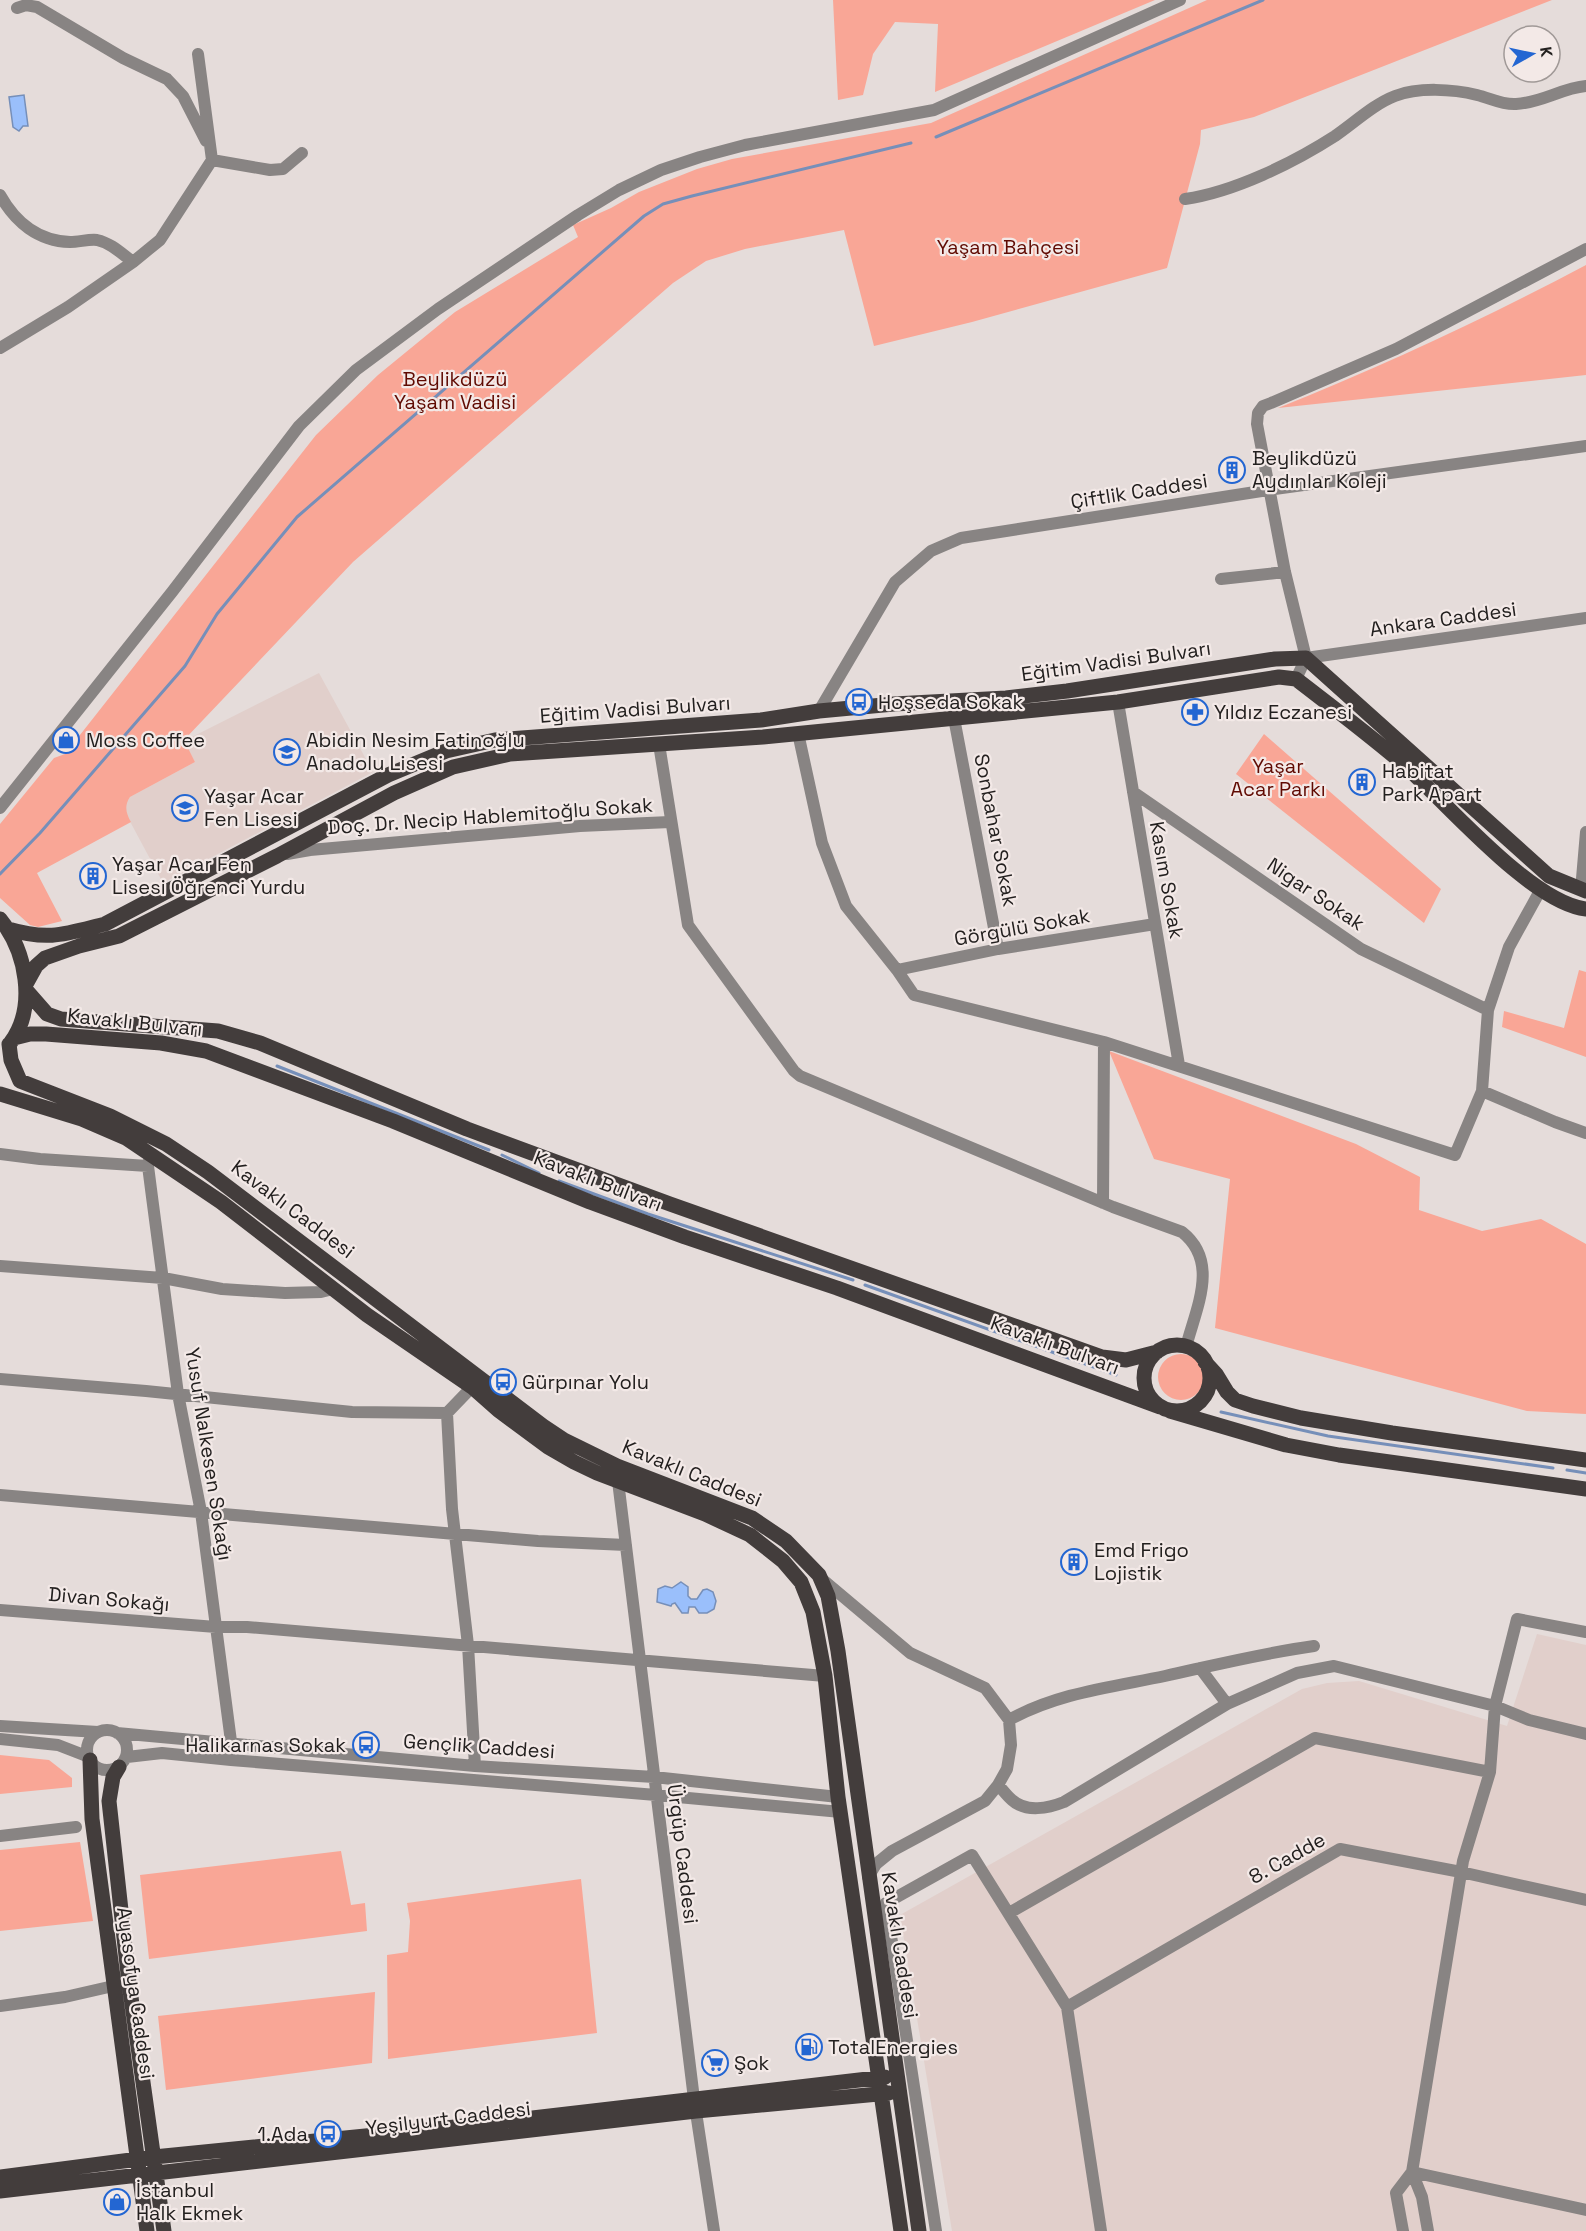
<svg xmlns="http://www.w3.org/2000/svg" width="1586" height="2231" font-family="'Space Grotesk',sans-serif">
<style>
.built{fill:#e1cfcb}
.green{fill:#f9a696}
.water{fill:#9abffb;stroke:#768fb9;stroke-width:1.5}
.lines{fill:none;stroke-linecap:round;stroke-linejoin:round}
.stream{stroke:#768fb9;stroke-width:3}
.minor{stroke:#888483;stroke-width:12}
.major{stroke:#433d3c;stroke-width:15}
.labels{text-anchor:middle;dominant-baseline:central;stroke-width:4.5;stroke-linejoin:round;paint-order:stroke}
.park-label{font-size:20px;fill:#600a02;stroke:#f3e9e7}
.poi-label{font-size:20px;fill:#23201f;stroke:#f3e9e7;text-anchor:start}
.street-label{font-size:20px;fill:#23201f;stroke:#f3e9e7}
</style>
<rect width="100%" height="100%" fill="#e5dcda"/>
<!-- built -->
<path class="built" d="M319 673 373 772 163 883 126 814V803L130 797 195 762 184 741Z
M1537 1634 1586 1645V2231H952L900 1915 1302 1689 1327 1683 1359 1681 1507 1726Z"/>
<!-- green -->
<path class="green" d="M833 0H1155L935 92 938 24 895 22 873 54 863 95 838 100Z
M1207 0H1552L1254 117 1201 130 1200 144 1167 268 972 322 874 346 844 230 745 249 706 261 673 283 353 562 184 740 195 762 130 797C124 806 126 813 131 822L37 873 62 921 38 927 30 925 0 898V824L54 758 65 754 316 435 378 375 455 312 578 237 573 225 611 208 639 192 697 169 732 159 931 123Z
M1586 265V375L1278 408C1383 366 1486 318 1586 265Z
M1264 734 1441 889 1424 923 1236 774Z
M1579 970 1586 972V1057L1502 1027 1504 1011 1564 1028Z
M1109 1051 1356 1144 1420 1177 1419 1210 1482 1231 1541 1219 1586 1244V1414L1527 1411 1215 1328 1230 1179 1154 1159Z
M1158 1377a23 23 0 1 1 46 0a23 23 0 1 1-46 0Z
M0 1755 49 1760 72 1778V1787L0 1794Z
M80 1842 93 1921 0 1931V1850Z
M341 1851 351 1905 365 1903 367 1931 149 1959 140 1875Z
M581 1879 597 2033 388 2059 387 1955 408 1952 410 1921 407 1903Z
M375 1992 372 2063 166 2090 158 2016Z"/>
<!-- water -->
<path class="water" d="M24 95 28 126H23L19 131 13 127 9 97Z
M681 1582 688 1587V1596L691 1599H697L703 1590 707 1589 713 1592 716 1601 714 1609 707 1613H699L695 1607H689L688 1613H682L675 1603 672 1604 671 1606 657 1602 658 1589 665 1586 672 1588Z"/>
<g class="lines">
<!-- stream -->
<path class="stream" d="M936 137 1263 0
M0 874 40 833 185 666 217 614 297 517 644 216 663 204 692 196 911 143
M277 1066 489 1150
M502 1155 539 1173
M559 1181 648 1214 853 1280
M865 1285 1116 1375
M1221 1412 1328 1436 1553 1468
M1567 1470 1586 1473"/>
<!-- minor -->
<path class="minor" d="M17 8 26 5 37 7 123 58 167 79 183 96 206 141
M212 160 270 170 283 169 302 153
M0 195C15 222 38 241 70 242 79 242 89 239 97 240 111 243 122 254 133 262
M1185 199C1234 192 1293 163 1335 136 1354 123 1374 104 1395 96 1418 87 1453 89 1477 95 1490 98 1502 105 1516 104 1541 103 1562 88 1586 86
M0 348 68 307 133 262 160 240 212 160 198 54
M1221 579 1285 572
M1306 658 1285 572 1257 424 1258 413 1263 406 1271 403 1396 349 1586 249
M1306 658 1586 618
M1296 679 1306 658
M1118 702 1179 1065
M819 711 895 582 931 551 961 538 1268 490 1586 446
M954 718 998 949
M798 733 822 843 846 906 897 970 914 995 1104 1042 1455 1155 1482 1091 1488 1010 1509 947 1541 889
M659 744 688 925 794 1071 800 1076 1113 1207 1182 1232C1220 1262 1196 1308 1186 1347
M1133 792 1361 949 1488 1010
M0 808 172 592 299 426 356 370 438 309 578 215 619 190 661 170 700 157 745 145 934 110 1180 0
M287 854 310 850 580 826 670 822
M1581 890 1586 832
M897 970 998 949 1155 924
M1482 1091 1555 1122 1586 1133
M0 1154 40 1159 148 1166
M151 1154 148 1166 152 1197 178 1394 201 1512 232 1749
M1103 1203 1104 1042
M0 1266 163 1278 222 1289 285 1293 321 1292 333 1289
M0 1379 146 1391 352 1412 447 1413
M472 1387 447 1413 452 1509 468 1645 475 1766
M618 1481 694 2099 714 2231
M0 1495 538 1541 626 1545
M822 1579 910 1653 985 1688 1009 1720 1011 1745 1007 1769 998 1785 985 1801 892 1851 876 1864 868 1877
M0 1610 216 1627H247L825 1676
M1200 1668 1227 1704
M1009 1720C1057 1693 1112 1687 1165 1676 1215 1665 1263 1653 1314 1646
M0 1726 98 1732
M87 1750a20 20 0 1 1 40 0a20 20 0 1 1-40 0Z
M117 1733 475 1766 654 1777 838 1797
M1586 1734 1529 1720 1495 1706 1490 1772 1463 1861 1412 2172 1586 2210
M0 1739 58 1745 89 1757
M127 1757 162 1753 231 1760 656 1795 841 1812
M998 1785C1003 1790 1007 1796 1012 1800 1026 1813 1049 1808 1064 1802L1227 1704 1297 1673 1334 1666 1495 1706 1517 1619 1586 1632
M0 1836 76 1827
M1009 1913 1315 1738 1490 1772
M0 2006 65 1997 122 1984
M1067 2007 1340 1849 1461 1872 1586 1900
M1412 2172 1422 2197 1428 2231
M936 2231 886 1903 972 1855 1067 2007 1101 2231
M1403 2231 1396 2193 1412 2172"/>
<!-- major -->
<path class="major" d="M0 919C26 951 37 1006 11 1042
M8 929C49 941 65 934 105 924L388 775 446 751 495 740 761 720 819 711 894 704 1006 698 1067 691 1275 659 1306 658 1549 876 1586 891
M26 984 36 966 45 958 79 946 119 936 277 856 394 793 453 767 510 754 763 737 1118 702 1279 677 1296 679C1331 706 1367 733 1401 762 1444 800 1531 903 1586 909
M26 990 47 1014 61 1019 218 1031 260 1043 467 1129 670 1204 1102 1357 1126 1360 1157 1352
M14 1038 30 1034H46L161 1043 206 1051 393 1121 590 1202 685 1237 837 1288 1160 1407
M9 1044 11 1060 20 1081 110 1116 166 1144 208 1172 543 1426 564 1440 617 1466 752 1518 786 1541 819 1575 828 1596 838 1651 919 2231
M0 1094 82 1119 126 1138 221 1202 367 1315 472 1387 498 1410 548 1447 574 1462 597 1473 705 1514 750 1535 783 1561 801 1582 813 1612 825 1676 838 1797 901 2231
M1144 1378a33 33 0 1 1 66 0a33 33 0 1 1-66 0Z
M1205 1362 1216 1374 1227 1392 1235 1400 1253 1406 1301 1418 1392 1433 1586 1460
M1170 1411 1286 1445 1339 1455 1586 1489
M90 1760 92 1819 147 2231
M119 1767 113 1777 109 1801 129 1983 164 2231
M0 2177 154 2157 446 2128 885 2077
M0 2191 696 2111 889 2093"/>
</g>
<!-- icons -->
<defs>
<symbol id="building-ring" viewBox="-11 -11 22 22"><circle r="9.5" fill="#f3e9e7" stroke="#2366d2" stroke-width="1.5"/><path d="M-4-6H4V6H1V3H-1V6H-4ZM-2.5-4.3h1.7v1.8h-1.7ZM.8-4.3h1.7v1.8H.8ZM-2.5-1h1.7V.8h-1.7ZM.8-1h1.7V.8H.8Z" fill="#2366d2"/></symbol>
<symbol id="bus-ring" viewBox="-11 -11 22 22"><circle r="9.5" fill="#f3e9e7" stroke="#2366d2" stroke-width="1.5"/><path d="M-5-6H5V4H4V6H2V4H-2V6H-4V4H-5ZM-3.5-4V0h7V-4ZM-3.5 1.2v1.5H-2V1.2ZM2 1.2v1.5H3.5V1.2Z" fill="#2366d2"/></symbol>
<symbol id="pharmacy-ring" viewBox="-11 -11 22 22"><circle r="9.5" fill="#f3e9e7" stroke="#2366d2" stroke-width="1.5"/><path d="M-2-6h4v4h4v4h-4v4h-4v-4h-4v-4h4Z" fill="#2366d2"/></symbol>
<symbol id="shop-ring" viewBox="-11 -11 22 22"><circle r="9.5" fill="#f3e9e7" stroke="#2366d2" stroke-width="1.5"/><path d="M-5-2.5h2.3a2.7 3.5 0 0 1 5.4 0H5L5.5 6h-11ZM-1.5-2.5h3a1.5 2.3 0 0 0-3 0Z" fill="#2366d2"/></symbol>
<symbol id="school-ring" viewBox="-11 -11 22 22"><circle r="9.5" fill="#f3e9e7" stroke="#2366d2" stroke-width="1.5"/><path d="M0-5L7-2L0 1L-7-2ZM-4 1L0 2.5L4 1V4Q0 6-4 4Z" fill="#2366d2"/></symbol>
<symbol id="fuel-ring" viewBox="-11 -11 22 22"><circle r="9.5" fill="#f3e9e7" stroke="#2366d2" stroke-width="1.5"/><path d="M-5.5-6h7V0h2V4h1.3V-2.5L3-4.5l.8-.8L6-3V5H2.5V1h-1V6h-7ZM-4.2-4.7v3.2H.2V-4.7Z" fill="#2366d2"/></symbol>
<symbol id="supermarket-ring" viewBox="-11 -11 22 22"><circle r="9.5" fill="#f3e9e7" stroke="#2366d2" stroke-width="1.5"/><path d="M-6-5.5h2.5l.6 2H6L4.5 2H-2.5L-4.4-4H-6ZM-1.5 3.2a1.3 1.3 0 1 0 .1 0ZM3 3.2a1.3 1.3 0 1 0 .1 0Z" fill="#2366d2"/></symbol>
</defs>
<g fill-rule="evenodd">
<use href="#building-ring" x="1217" y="455" width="30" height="30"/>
<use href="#bus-ring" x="844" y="687" width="30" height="30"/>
<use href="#pharmacy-ring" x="1180" y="697" width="30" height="30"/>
<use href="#shop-ring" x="51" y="725" width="30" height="30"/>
<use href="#school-ring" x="272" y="737" width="30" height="30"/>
<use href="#building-ring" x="1347" y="767" width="30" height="30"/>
<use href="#school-ring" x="170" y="793" width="30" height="30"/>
<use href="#building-ring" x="78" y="861" width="30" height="30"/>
<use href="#bus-ring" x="488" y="1367" width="30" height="30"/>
<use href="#building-ring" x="1059" y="1547" width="30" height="30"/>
<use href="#bus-ring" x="351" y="1730" width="30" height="30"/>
<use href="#fuel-ring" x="794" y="2032" width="30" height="30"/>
<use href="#supermarket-ring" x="700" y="2048" width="30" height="30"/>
<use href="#bus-ring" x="313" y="2119" width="30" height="30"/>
<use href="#shop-ring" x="102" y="2187" width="30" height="30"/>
</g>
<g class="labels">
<!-- park labels -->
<g class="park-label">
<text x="1008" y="247">Yaşam Bahçesi</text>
<text x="455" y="379">Beylikdüzü<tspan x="455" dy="23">Yaşam Vadisi</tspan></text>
<text x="1278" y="766">Yaşar<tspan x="1278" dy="23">Acar Parkı</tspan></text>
</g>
<!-- poi labels -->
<g class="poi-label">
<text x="1252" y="458">Beylikdüzü<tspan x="1252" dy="23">Aydınlar Koleji</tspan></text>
<text x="878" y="702">Hoşseda Sokak</text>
<text x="1214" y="712">Yıldız Eczanesi</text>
<text x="86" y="740">Moss Coffee</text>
<text x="306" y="740">Abidin Nesim Fatinoğlu<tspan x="306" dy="23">Anadolu Lisesi</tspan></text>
<text x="1382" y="771">Habitat<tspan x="1382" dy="23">Park Apart</tspan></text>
<text x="204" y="796">Yaşar Acar<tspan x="204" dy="23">Fen Lisesi</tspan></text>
<text x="112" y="864">Yaşar Acar Fen<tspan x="112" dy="23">Lisesi Öğrenci Yurdu</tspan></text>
<text x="522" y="1382">Gürpınar Yolu</text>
<text x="1094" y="1550">Emd Frigo<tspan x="1094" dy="23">Lojistik</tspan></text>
<text x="346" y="1745" text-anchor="end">Halikarnas Sokak</text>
<text x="828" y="2047">TotalEnergies</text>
<text x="734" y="2063">Şok</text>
<text x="308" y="2134" text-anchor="end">1.Ada</text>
<text x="136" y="2190">İstanbul<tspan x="136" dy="23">Halk Ekmek</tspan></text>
</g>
<!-- street labels -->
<g class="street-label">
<text transform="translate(1139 491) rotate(-9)">Çiftlik Caddesi</text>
<text transform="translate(1443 619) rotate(-8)">Ankara Caddesi</text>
<text transform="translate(1116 661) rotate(-8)">Eğitim Vadisi Bulvarı</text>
<text transform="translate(635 709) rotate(-4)">Eğitim Vadisi Bulvarı</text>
<text transform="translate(490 816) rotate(-4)">Doç. Dr. Necip Hablemitoğlu Sokak</text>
<text transform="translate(996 830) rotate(79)">Sonbahar Sokak</text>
<text transform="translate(1167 880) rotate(80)">Kasım Sokak</text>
<text transform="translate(1316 894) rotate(34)">Nigar Sokak</text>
<text transform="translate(1022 927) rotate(-10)">Görgülü Sokak</text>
<text transform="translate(135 1022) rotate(6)">Kavaklı Bulvarı</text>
<text transform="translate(598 1181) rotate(21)">Kavaklı Bulvarı</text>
<text transform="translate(293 1209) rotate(37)">Kavaklı Caddesi</text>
<text transform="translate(1055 1345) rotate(20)">Kavaklı Bulvarı</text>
<text transform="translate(209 1454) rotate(81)">Yusuf Nalkesen Sokağı</text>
<text transform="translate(692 1473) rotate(22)">Kavaklı Caddesi</text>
<text transform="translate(109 1599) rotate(5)">Divan Sokağı</text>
<text transform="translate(479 1746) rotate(4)">Gençlik Caddesi</text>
<text transform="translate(683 1854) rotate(83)">Ürgüp Caddesi</text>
<text transform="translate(1287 1858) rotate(-29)">8. Cadde</text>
<text transform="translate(900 1945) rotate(81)">Kavaklı Caddesi</text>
<text transform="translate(136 1993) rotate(82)">Ayasofya Caddesi</text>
<text transform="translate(448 2118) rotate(-7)">Yeşilyurt Caddesi</text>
</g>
</g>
<!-- north arrow -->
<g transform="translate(1532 54) rotate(81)"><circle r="28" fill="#f3e9e7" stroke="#a09997" stroke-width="1.5"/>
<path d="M0-4.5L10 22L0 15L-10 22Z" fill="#2366d2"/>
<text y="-9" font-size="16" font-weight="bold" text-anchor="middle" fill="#23201f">K</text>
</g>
</svg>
